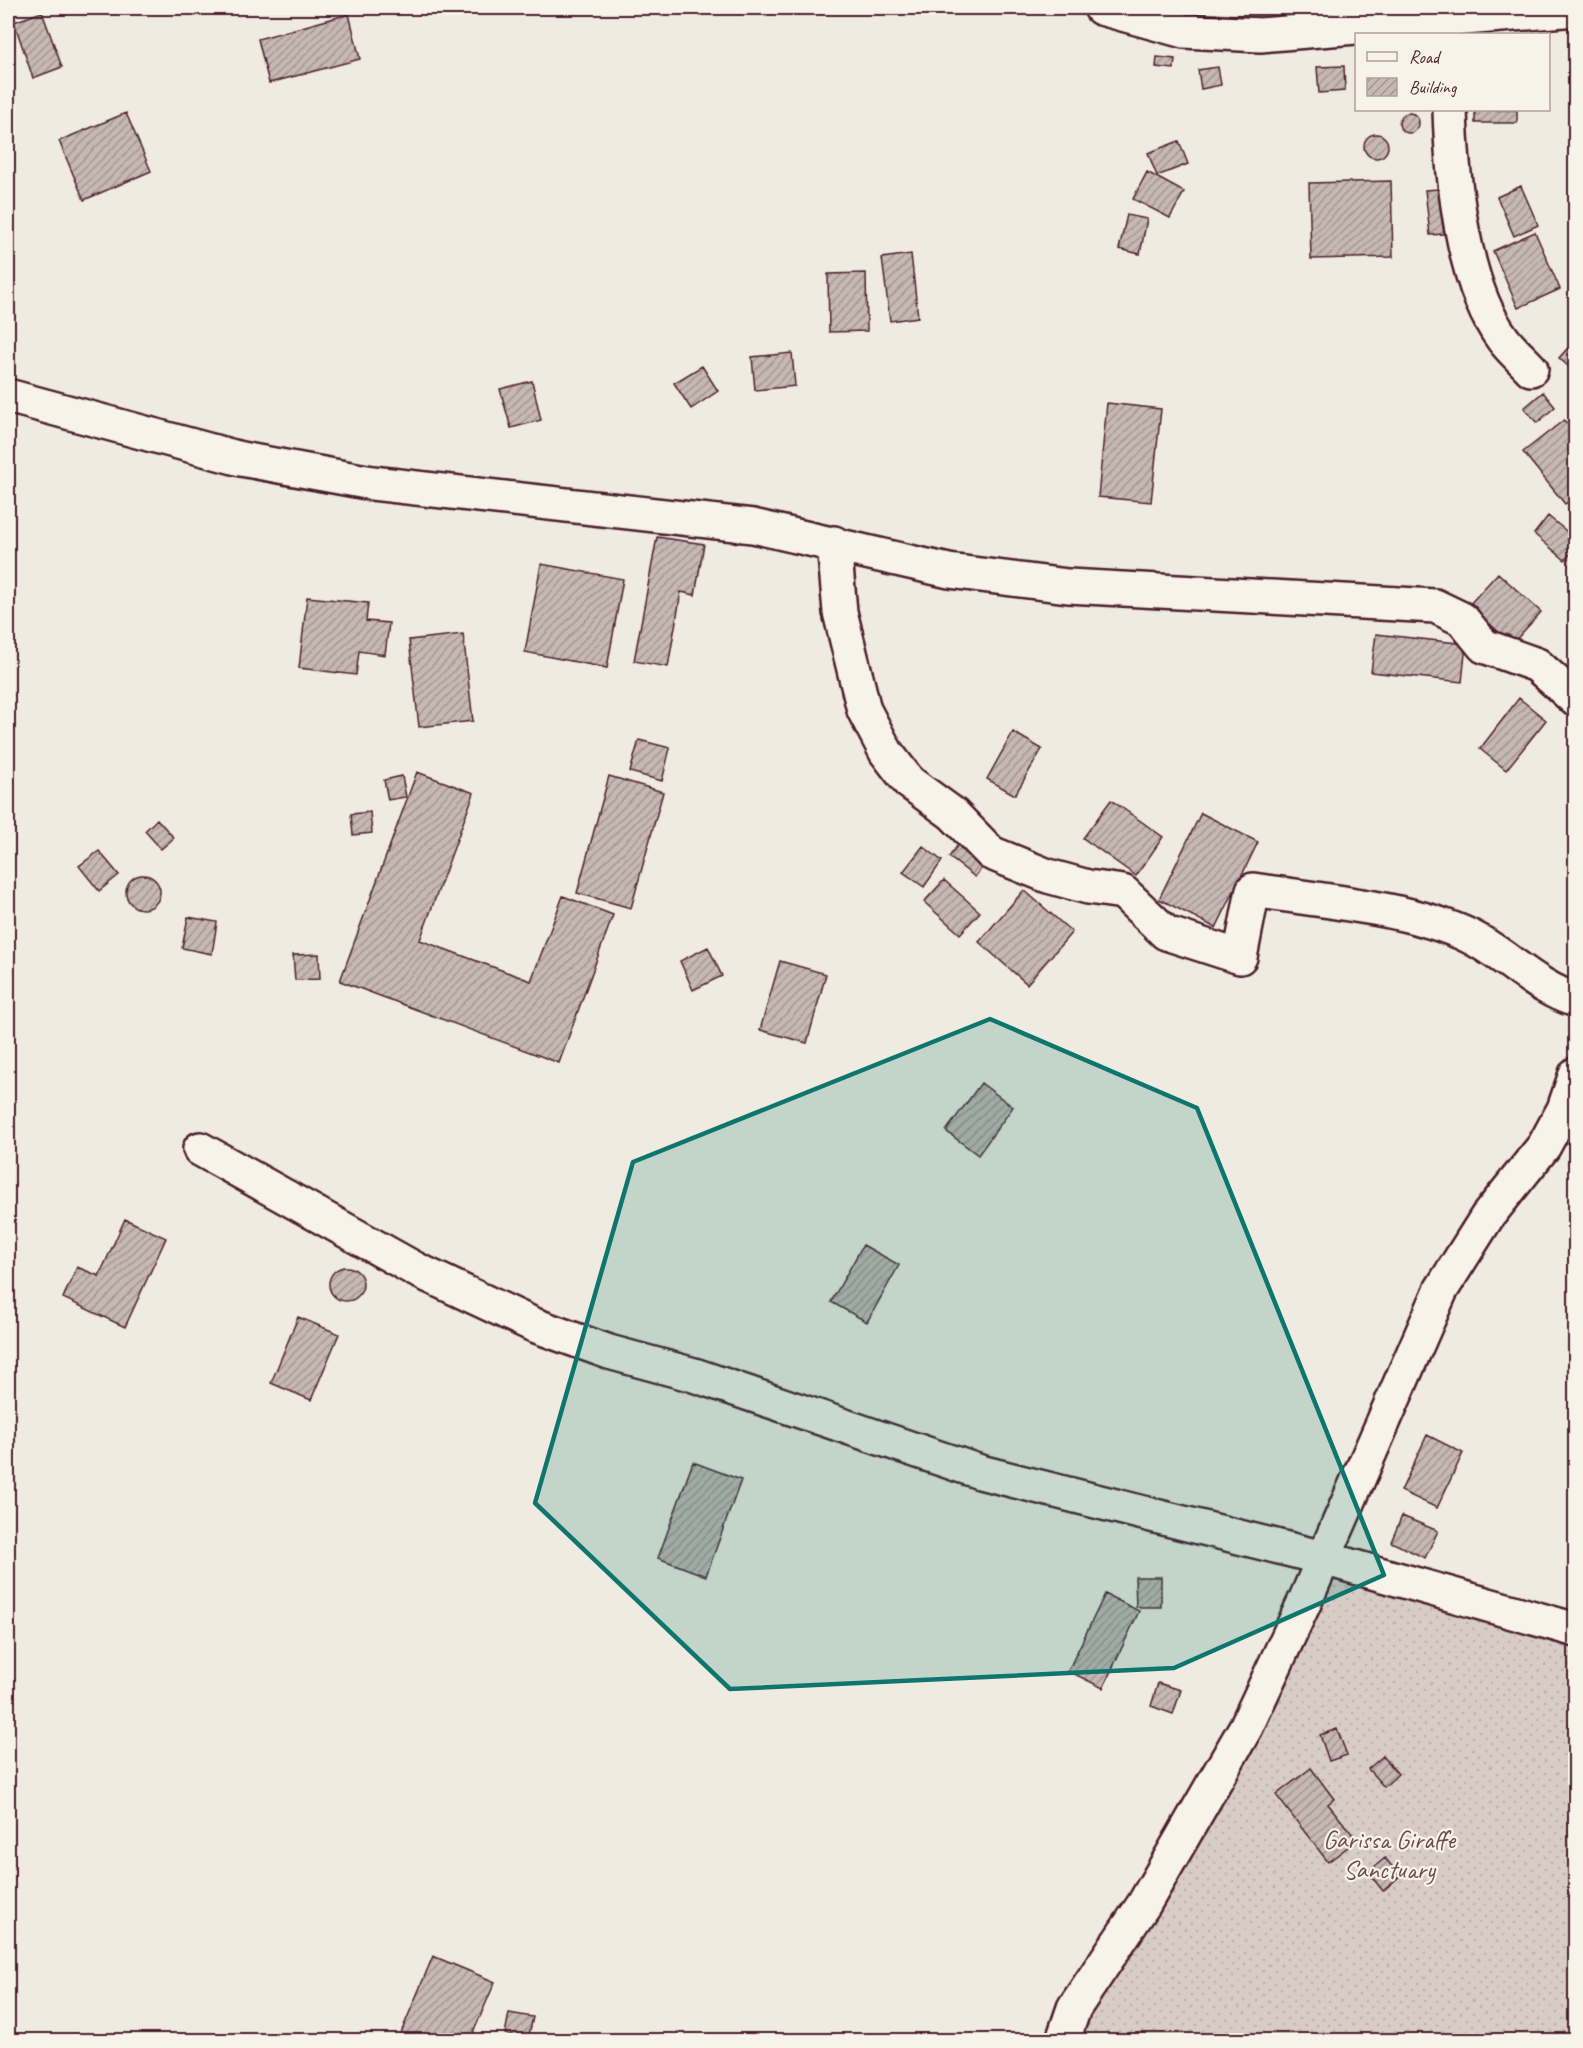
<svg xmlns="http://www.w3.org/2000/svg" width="1583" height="2048" font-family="Caveat,sans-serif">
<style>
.grass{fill:url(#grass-dots);stroke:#917678;stroke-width:1.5}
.building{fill:url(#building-hatch);stroke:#4a1f2b;stroke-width:1.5}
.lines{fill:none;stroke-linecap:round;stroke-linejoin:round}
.street-casing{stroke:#4a1f2b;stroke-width:38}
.street{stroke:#f7f3e8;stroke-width:33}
.marked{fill:#0f766e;fill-opacity:0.2;stroke:#0f766e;stroke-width:4.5;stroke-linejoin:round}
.labels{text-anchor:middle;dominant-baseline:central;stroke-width:4.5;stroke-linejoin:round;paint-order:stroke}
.park-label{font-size:26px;fill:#6e4a52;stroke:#f7f3e8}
</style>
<defs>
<pattern id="grass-dots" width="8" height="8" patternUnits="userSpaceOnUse" patternTransform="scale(1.5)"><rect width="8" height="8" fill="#d8cdc6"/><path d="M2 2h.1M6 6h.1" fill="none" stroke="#bbb0aa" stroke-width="1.8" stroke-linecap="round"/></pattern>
<pattern id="building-hatch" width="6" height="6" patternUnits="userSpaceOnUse" patternTransform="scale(1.5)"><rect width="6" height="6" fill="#c6b8b3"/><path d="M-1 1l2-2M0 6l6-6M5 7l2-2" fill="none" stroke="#a39592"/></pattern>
</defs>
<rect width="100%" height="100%" fill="#f0ebe0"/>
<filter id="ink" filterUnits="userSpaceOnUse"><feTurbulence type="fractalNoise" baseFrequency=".0167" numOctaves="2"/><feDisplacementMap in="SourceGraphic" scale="12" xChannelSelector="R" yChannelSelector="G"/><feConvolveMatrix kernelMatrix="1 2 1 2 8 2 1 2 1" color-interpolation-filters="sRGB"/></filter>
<g filter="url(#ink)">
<!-- grass -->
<path class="grass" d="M1323 1558 1575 1630V2040H1063Z"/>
<!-- building -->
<path class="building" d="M42 12 62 67 33 78 14 22Z
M349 14 360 59 269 83 258 39Z
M1157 57 1175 59 1174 69 1156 67Z
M1344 66 1345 91 1319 93 1317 67Z
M1218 67 1221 85 1201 89 1198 70Z
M1475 110H1517V123H1475Z
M126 113 151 171 84 200 59 141Z
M1399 123a10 10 0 1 1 20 0a10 10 0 1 1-20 0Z
M1364 146a12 12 0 1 1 24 0a12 12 0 1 1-24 0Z
M1179 141 1188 164 1157 176 1148 153Z
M1147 172 1184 192 1170 218 1133 199Z
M1391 181 1393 257 1311 259 1309 183Z
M1521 186 1538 225 1514 236 1497 197Z
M1439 189 1444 234 1430 235 1425 190Z
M1127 215 1147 219 1140 254 1119 249Z
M1535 232 1560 289 1518 308 1493 251Z
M911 254 918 317 890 321 882 258Z
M866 273 867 331 829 332 828 274Z
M1574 341 1576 342V373L1559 358Z
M792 353 795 386 755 390 752 357Z
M702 366 718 391 691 409 674 383Z
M532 381 541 420 511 428 500 389Z
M1543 392 1555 407 1537 423 1524 408Z
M1107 403 1161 409 1151 502 1098 497Z
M1564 420 1576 434V496L1565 504 1523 452Z
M1548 516 1576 539V548L1565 560 1534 534Z
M657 537 704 544 695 595 681 592 668 667 634 661Z
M541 564 623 579 607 668 525 652Z
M1498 573 1541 612 1512 644 1469 605Z
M307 597 368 603 366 621 389 623 385 655 359 651 356 675 299 668Z
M463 634 473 721 419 727 409 640Z
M1376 634 1466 644 1462 682 1371 672Z
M1519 698 1546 720 1506 770 1480 749Z
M1013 732 1042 749 1015 795 987 779Z
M639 740 670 748 662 781 630 772Z
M417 772 474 793 420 940 531 981 563 896 613 915 559 1063 340 981Z
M402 776 406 797 388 800 384 780Z
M609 776 663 792 631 908 577 893Z
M1111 800 1163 837 1136 876 1083 838Z
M370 812 372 833 353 835 351 814Z
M1201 813 1258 842 1216 928 1159 899Z
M157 819 174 838 161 849 145 831Z
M965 835 991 855 975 877 949 857Z
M923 846 942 861 924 887 903 872Z
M99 851 119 875 99 891 79 866Z
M126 892a17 17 0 1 1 34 0a17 17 0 1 1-34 0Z
M944 880 980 912 960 934 924 902Z
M1024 890 1072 932 1027 984 979 942Z
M188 917 217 922 212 954 182 948Z
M708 947 722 976 693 990 680 961Z
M319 954 320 979 295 980 293 955Z
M780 961 826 974 807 1043 760 1030Z
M981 1083 1013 1107 978 1155 946 1131Z
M125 1219 166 1238 125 1327 63 1298 77 1267 99 1276Z
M863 1245 899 1265 867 1322 831 1302Z
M329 1284a17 17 0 1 1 34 0a17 17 0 1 1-34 0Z
M298 1317 339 1334 311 1400 271 1383Z
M1427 1435 1463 1453 1437 1508 1401 1491Z
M693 1462 741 1480 706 1576 658 1558Z
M1402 1516 1438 1531 1425 1558 1391 1542Z
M1135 1577H1161V1607H1136Z
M1105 1594 1139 1611 1103 1688 1068 1671Z
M1158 1683 1181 1690 1173 1714 1151 1706Z
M1337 1729 1347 1755 1329 1761 1320 1735Z
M1383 1756 1398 1774 1384 1787 1368 1769Z
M1311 1768 1334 1799 1328 1804 1357 1840 1328 1862 1276 1795Z
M1385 1858 1400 1876 1383 1891 1368 1872Z
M433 1956 495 1982 470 2040H398Z
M509 2013 533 2017 528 2039 505 2034Z"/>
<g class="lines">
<defs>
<path id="street" d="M1101 8 1184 31 1260 35 1576 9
M1450 110C1452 176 1462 285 1503 339 1511 350 1522 359 1531 369
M8 396 241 459 372 483 753 526 949 571 1068 586 1435 606 1462 619 1484 646 1537 665 1576 700
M834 543 840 612 864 710 886 752 909 782 953 814 991 853 1048 876 1088 887 1123 892 1166 933 1240 957 1253 890C1321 901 1408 907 1469 936 1506 954 1535 988 1576 1000
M200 1149 415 1269 534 1325 609 1352 694 1375 980 1472 1323 1558 1576 1630
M1063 2040 1074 2008 1144 1904 1246 1727 1305 1601 1441 1290 1487 1217 1544 1146 1564 1109 1576 1074"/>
</defs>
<!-- street casing -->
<use href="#street" class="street-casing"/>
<!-- street -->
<use href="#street" class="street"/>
</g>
</g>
<!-- marked area -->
<path class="marked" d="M990 1019 1197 1108 1384 1575 1174 1668 730 1689 535 1503 633 1162Z"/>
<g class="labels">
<!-- park labels -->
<g class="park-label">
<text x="1389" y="1839">Garissa Giraffe<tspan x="1389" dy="30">Sanctuary</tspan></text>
</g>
</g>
<!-- margin -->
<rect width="1583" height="2048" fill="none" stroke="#f7f3e8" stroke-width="30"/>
<rect x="15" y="15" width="1553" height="2018" fill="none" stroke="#4a1f2b" stroke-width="2" filter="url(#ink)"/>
<!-- legend -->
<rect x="1355" y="33" width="195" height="78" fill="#f7f3e8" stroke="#b29e9c" stroke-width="1.5"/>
<rect x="1367" y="52" width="30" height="9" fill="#f7f3e8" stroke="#b29e9c" stroke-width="1.5"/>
<text x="1409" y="63" font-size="18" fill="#4a1f2b">Road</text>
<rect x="1367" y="78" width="30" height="18" fill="url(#building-hatch)" stroke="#b29e9c" stroke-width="1.5"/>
<text x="1409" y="93" font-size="18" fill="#4a1f2b">Building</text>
</svg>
